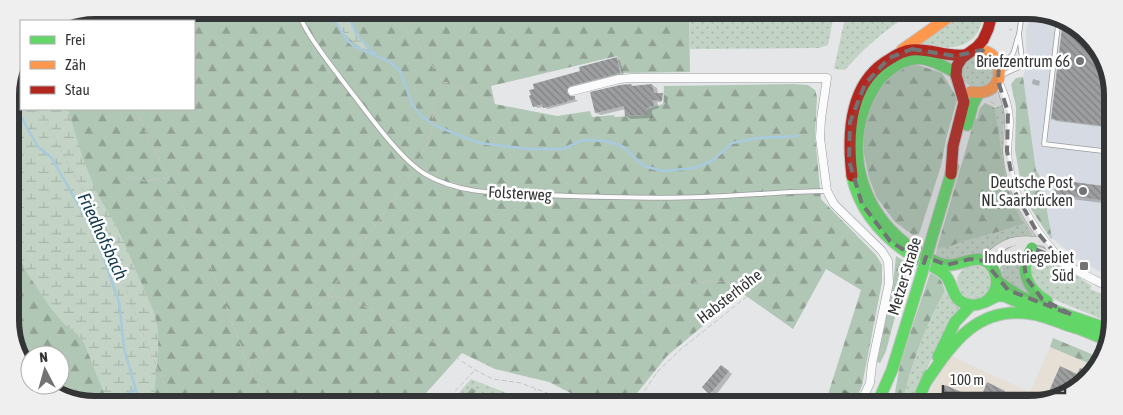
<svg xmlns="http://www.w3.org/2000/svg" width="1123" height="415" font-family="'Asap Condensed',sans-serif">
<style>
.commercial{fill:#e5dfd5}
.built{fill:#d6dae2}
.grass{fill:url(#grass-dots)}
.forest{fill:url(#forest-firs)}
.wetland{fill:url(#wetland-marsh)}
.shadow{fill:#0003}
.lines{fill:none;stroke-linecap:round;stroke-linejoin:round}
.stream{stroke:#a8cade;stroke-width:2.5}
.building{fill:url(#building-back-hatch)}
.lane-casing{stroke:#9a9c9e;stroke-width:5.5}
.street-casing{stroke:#9a9c9e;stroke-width:9}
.fast-casing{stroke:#c1c2c4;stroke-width:13}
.slow-casing{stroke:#c1c2c4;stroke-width:13}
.jam-casing{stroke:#c1c2c4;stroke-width:13}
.path{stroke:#c4c5c6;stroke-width:1;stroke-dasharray:5 2.5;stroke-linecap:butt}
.lane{stroke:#fbfbfc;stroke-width:4}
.street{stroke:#fbfbfc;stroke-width:8}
.fast{stroke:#63d668;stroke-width:11}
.slow{stroke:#ff974d;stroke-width:11}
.jam{stroke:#b3261e;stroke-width:11}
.fast-bridge-casing{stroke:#c1c2c4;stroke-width:13;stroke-linecap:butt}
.fast-bridge{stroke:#63d668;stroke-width:11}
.marked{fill:#727375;fill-opacity:0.2;stroke:#727375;stroke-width:4;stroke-dasharray:10 6;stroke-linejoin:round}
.poi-dot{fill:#727375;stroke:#fff;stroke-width:2}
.labels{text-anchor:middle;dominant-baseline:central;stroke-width:5;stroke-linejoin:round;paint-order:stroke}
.poi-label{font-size:16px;fill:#343537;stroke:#fff;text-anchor:end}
.street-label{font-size:16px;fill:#343537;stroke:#fff}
.water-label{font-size:18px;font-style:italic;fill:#143b4f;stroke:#fff}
.rim{fill:none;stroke:#343537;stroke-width:6}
</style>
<defs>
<pattern id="grass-dots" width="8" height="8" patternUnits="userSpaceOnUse" patternTransform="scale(1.25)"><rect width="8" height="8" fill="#c3d4c6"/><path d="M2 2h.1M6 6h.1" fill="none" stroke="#a8b7ab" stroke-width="1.8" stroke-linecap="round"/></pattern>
<pattern id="forest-firs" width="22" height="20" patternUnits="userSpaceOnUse" patternTransform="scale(1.25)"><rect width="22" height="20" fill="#b1c7b5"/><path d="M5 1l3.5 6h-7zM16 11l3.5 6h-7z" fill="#91a294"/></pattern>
<pattern id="wetland-marsh" width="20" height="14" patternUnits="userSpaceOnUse" patternTransform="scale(1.25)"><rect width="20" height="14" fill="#c3d4c6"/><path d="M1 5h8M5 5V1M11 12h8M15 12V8" fill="none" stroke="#a8b7ab"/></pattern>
<pattern id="building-back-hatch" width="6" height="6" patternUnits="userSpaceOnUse" patternTransform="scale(1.25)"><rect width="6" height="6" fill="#9d9ea0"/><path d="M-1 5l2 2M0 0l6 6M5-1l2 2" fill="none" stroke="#818283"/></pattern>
</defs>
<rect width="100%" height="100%" fill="#e4e6e8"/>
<!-- commercial -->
<path class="commercial" d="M1050 347 1095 366 1080 388 1034 405 925 404 939 374 951 356 1030 392Z"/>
<!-- built -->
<path class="built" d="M1030 14H1056L1092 39 1112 83 1110 273 1099 271 1076 258 1052 238 1041 178 1036 170 1023 77 1027 65 1026 31Z"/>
<!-- grass -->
<path class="grass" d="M689 13 829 15 832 16 833 19 828 45 819 48 690 49Z
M846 13 910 14C883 32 867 45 845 70L834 69Z
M959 14H984C982 21 980 30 975 36 968 45 953 49 943 47L942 49 919 43Z
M962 72a16 16 0 1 1 32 0a16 16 0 1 1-32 0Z
M1003 104C1006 117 1002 129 1003 142 1003 176 1015 209 1034 237L1014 238 1004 241 989 252 983 254 970 253 949 261 935 257 937 248C952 248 955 243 968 240 987 235 1005 231 1023 224L1010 194 1004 173 995 108Z
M1022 250 1029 291 1008 286C996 267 1003 257 1022 250Z
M1036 256C1052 256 1077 277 1092 286L1090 289 1109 297V322L1043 295 1038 290 1029 263 1032 259Z
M957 282a17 17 0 1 1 34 0a17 17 0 1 1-34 0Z
M945 291 951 300 959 308 928 366 910 404H902C911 365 925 326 945 291Z
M471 379 527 401 529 403 451 402Z"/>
<!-- forest -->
<path class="forest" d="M94 10 329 11 343 32 363 49V42L343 11 689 13 690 72 622 73 617 56 491 86 495 104 557 116 590 111 592 117 614 115 615 117 647 115V109L663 104 664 86 792 84 808 85 815 90 817 97 815 136 821 199 876 255 882 265V282L862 386 853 404H825L861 290 826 269 793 329 742 293 667 356 629 403H590L549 382 495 369 462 353 418 402 67 401 44 385H60V355H30V374L12 337 10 88 19 57 21 54V109H194V21H65Z
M915 64 942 73 954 93 957 100 946 139 941 166 919 234 913 235 895 222 877 198 869 178 864 154V134L867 114 881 84 899 68Z
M1023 77 1036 170 1041 178 1052 238 1051 239 1029 206 1020 178 1015 150 1016 107 1011 84 1016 78Z
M985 103 995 108 1006 182 1010 194 1023 224C1005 231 987 235 968 240 955 243 952 248 937 248L975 118 977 119 980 108Z
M896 256 909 264 886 351 880 363 877 362 893 284Z
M930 273C940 277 942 280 945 291 925 326 911 365 902 404H893L900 364Z
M1053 338 1101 358 1095 366 1050 347Z"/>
<!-- wetland -->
<path class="wetland" d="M329 11H343L357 35 370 52C351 43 339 29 329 11Z
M21 54V109H68L83 159 98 195 118 229 154 312C163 339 155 372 154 401H107L84 343 77 334 62 322 50 307 27 273 11 239 10 88 19 57Z"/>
<!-- shadow -->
<path class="shadow" d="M1065 20 1092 39 1112 83V128L1056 121 1052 118Z
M617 59 620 61 624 75 572 88 570 96 578 101 548 109 543 107 538 108 534 106 582 72Z
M1033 79 1040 81 1039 86 1032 84Z
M631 85 635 87 652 85 657 88 658 94 664 95H662L661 102H657L659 108 652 110V118L631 119 626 116V109L601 115 596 113Z
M664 95 668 97 667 103 664 102Z
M1111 188V204L1063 198 1055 194 1059 189Z
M726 369 732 374 716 395 703 387Z
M988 384 1011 395 1007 405 937 404 945 386 980 402Z
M472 388 476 391 467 402H459Z
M843 390 849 392 845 401 840 398Z
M689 396 692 398 699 403H683Z"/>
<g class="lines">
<!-- stream -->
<path class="stream" d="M328 11 347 40 354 46 390 62 400 71 412 104 421 116 436 126 479 143 528 149H563L583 140 606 141 622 146 644 166 663 171 695 168 712 161 732 143 758 138 799 136
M346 11 357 35 376 55
M10 97 38 147 51 157 86 218 102 253 119 302 124 348 139 401
M110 401 136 390"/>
</g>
<!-- building -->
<path class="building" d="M1063 20 1092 39 1112 83V127L1051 119Z
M617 57 620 73 570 86 567 89V93L570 96H575V99L567 101V102L543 108 542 104 533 107 529 96 531 95 529 90 534 89 533 84 580 71 579 67Z
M631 84 632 86 652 84 654 93H663L662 101 653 100 654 106 647 108V115L625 116 624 106 595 113 590 92 620 85Z
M1059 180 1111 187V201L1054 194 1055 187 1058 188Z
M721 365 729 371 711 393H708L702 387Z
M1060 366 1077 374 1080 368 1090 373 1080 388 1062 394 1050 389Z
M987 382 1005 391 999 405 936 404 945 385 980 400Z"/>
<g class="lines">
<defs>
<path id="lane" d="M298 11C304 33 337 73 352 93 370 116 400 159 425 174 460 195 504 193 543 195 596 197 649 199 702 197 744 196 785 191 827 191
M1059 17 1044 144 1111 152
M999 61C1017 59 1013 49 1019 34
M1002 75 1019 67 1022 59 1019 34 1022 14"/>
<path id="street" d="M998 81C1004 94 1009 107 1009 121 1009 132 1007 142 1007 152 1010 195 1032 228 1060 259
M572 91 619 79 632 78H827L821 119 820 138 827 191 834 204 882 251 888 261 889 283 872 364 870 383 860 404
M984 261C1004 241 1017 237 1044 242
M994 271C1014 232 1044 251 1072 268 1084 275 1097 281 1109 287"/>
<path id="fast" d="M967 125 973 104 978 94
M852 176C860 212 884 238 914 257 924 263 936 267 944 274 952 281 951 293 959 300 970 309 988 305 994 292 998 285 997 277 994 270 981 248 962 267 946 265 932 262 917 252 906 244 863 210 846 157 865 106 870 94 876 82 885 74 912 50 928 57 956 73
M930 244 953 167
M1032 248C1018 268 1027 290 1047 301
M997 280C1023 304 1075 317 1109 329
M985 302 997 296H1004L1037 310
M1067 324 1109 341
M938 357 955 322 971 305
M926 382C953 342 978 305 1032 314 1047 316 1061 324 1076 328
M877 404 892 370 922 273
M916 404 929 375"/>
<path id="slow" d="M902 50 953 14
M971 92C975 92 980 93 983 92 1004 89 1005 56 984 51 981 50 976 51 972 51"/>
<path id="jam" d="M951 174 953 146 964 102 956 75 957 66 962 58 977 47 983 40 988 29 992 14
M852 176C847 135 849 82 890 59 896 55 903 51 911 50 929 48 946 57 964 55"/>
</defs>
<!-- lane casing -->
<use href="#lane" class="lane-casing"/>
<!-- street casing -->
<use href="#street" class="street-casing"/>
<!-- fast casing -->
<use href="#fast" class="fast-casing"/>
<!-- slow casing -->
<use href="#slow" class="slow-casing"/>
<!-- jam casing -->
<use href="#jam" class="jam-casing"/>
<!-- path -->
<path class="path" d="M391 11 417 43 443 82
M86 13 91 21
M1009 29 1012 30
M15 70 21 81
M991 101 995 105
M37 109 98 216 144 336 171 401
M136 109 148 137 204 251 226 305 247 363 266 401
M419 161C422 153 427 144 430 135 435 117 430 98 443 83L450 82 473 95 494 101
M116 188 123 185 125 179 133 177 145 181 166 178
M642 292C665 288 719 275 740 285 743 287 747 290 749 293
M328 296 350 299 432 341 475 370 493 379 521 383 573 403
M11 304 20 332 28 370
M247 363 259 357 327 296 411 173
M445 402 474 371
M526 403 536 389
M636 403 658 371 680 350 775 274 803 246 829 211"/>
<!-- lane -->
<use href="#lane" class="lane"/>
<!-- street -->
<use href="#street" class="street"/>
<!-- fast -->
<use href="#fast" class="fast"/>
<!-- slow -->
<use href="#slow" class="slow"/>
<!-- jam -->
<use href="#jam" class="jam"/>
<defs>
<path id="fast-bridge" d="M922 273 930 244"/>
</defs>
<!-- fast-bridge casing -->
<use href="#fast-bridge" class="fast-bridge-casing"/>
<!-- fast-bridge -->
<use href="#fast-bridge" class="fast-bridge"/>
</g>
<!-- marked area -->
<path class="marked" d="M912 49 955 56 982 50 999 65 998 81 1008 112 1007 151 1015 192 1037 232 1060 259 1032 248 1024 261 1026 277 1042 299 1072 315 1008 290 984 261 970 259 947 265 926 257 924 263 890 241 862 204 849 161 850 122 865 84 889 58Z"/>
<!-- markers -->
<g class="poi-dot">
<circle cx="1080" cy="61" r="5"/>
<circle cx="1083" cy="191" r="5"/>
<rect x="1079" y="261" width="10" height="10" rx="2.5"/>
</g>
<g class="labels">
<!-- poi labels -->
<g class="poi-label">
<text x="1070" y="61">Briefzentrum 66</text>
<text x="1073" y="182">Deutsche Post<tspan x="1073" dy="18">NL Saarbrücken</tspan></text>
<text x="1074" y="257">Industriegebiet<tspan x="1074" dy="18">Süd</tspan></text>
</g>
<!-- street labels -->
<g class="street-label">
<text transform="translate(520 193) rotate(3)">Folsterweg</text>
<text transform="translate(904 276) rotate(-73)">Metzer Straße</text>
<text transform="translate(729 296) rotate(-38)">Habsterhöhe</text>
</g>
<!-- water labels -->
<g class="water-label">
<text transform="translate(103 236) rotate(65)">Friedhofsbach</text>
</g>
</g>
<!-- crop -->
<path d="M0 0H1123V415H0ZM95 19H1028A76 76 0 0 1 1104 95V320A76 76 0 0 1 1028 396H95A76 76 0 0 1 19 320V95A76 76 0 0 1 95 19Z" fill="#efefef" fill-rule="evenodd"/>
<path class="rim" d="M95 19H1028A76 76 0 0 1 1104 95V320A76 76 0 0 1 1028 396H95A76 76 0 0 1 19 320V95A76 76 0 0 1 95 19Z"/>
<!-- legend -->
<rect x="20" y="20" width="175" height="90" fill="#ffffff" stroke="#aeaeaf"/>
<rect x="30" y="36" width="25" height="8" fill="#63d668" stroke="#aeaeaf"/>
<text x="65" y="45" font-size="15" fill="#343537">Frei</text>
<rect x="30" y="61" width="25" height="8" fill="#ff974d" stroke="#aeaeaf"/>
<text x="65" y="70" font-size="15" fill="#343537">Zäh</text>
<rect x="30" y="86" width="25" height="8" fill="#b3261e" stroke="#aeaeaf"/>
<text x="65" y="95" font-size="15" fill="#343537">Stau</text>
<!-- north arrow -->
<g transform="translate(45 370) rotate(354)"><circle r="24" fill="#ffffff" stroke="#aeaeaf"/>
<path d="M0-4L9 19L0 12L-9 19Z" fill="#727375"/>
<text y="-8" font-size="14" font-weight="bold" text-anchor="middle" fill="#343537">N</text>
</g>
<!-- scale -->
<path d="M943 385v8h122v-8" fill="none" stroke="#343537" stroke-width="2.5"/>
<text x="950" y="385" font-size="15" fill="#343537" stroke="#ffffff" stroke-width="4" paint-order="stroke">100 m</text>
</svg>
